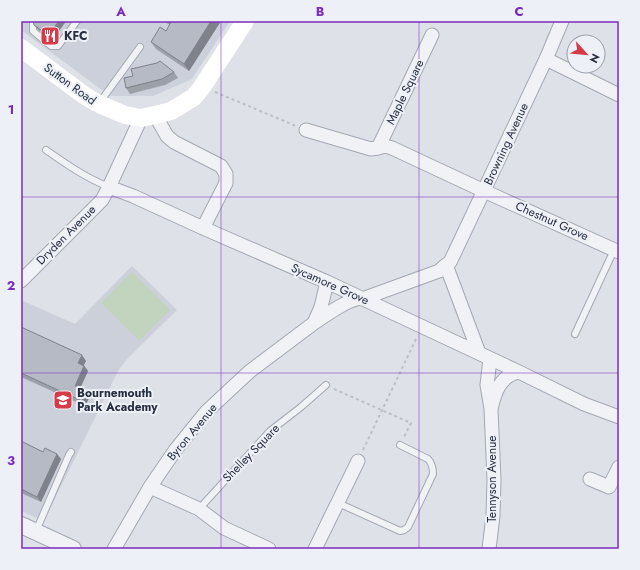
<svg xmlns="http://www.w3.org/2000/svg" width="640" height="570" font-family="Jost,sans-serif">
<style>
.built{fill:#ccd0da}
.green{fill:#c2d3be}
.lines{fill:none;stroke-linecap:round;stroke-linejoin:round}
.service-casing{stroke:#a3a8b2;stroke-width:8}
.minor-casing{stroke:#a3a8b2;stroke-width:15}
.tertiary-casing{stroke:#a3a8b2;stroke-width:18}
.path{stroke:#bcbfc7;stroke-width:2;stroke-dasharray:3 3;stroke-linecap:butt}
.service{stroke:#f1f2f6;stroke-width:6}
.minor{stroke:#f1f2f6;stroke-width:13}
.tertiary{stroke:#f1f2f6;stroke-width:16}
.secondary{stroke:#fff;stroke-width:18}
.wall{fill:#9ca0a9}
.shaded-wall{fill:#7f828a}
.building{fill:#b5bac5;stroke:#7f828a}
.grid{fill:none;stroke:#7b2cbf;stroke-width:1;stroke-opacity:0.55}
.labels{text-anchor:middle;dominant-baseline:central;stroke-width:4;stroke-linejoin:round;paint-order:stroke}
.poi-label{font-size:12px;font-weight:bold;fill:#262e40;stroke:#edf0f6;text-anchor:start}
.street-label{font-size:12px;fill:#262e40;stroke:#edf0f6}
.neatline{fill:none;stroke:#7b2cbf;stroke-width:1.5}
.grid-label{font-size:13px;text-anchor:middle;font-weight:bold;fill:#7b2cbf}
</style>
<rect width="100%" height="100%" fill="#dee1e8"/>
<!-- built -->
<path class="built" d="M21 21H230L192 79 153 96H110L21 30Z
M132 266 177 310 128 358 118 371 44 521 21 511V300L75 324Z"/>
<!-- green -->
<path class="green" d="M132 272 170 310 139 341 101 303Z"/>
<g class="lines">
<defs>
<path id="service" d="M33 21V31L51 46H58L77 21
M100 102 140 47
M46 150C66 164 86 178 109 187
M575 334 614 250
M338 503 400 531 404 530 408 527 433 474C433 468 432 463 428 459L400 445
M199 509 270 431 301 407 326 385
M36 531 69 455 71 452"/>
<path id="minor" d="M432 35 378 148 385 146 392 148 484 191 619 252
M546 59 619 95
M155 115 167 136 174 142 221 166 226 174V183L203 228
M141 118 109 187 133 196 203 228 327 282 519 372 584 404 619 417
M306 130 371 149 378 148
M21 281 102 200 109 187
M327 282 321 307 314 323C328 314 343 302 360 298
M362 299 439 271 446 265
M479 353 446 265 450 262 453 256 546 59 562 21
M490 359 487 385 491 409C495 392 500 376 519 372
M590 479 609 487 619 467
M150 487 199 509 224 528 269 549
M114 549 150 487 176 449 206 412 249 372 314 323
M315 549 358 461
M489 549 493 516 494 480 491 409"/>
<path id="tertiary" d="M21 525 73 549"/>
</defs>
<!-- service casing -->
<use href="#service" class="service-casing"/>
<!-- minor casing -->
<use href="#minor" class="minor-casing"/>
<!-- tertiary casing -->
<use href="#tertiary" class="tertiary-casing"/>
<!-- path -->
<path class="path" d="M215 92 296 126
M334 389 411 423 404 437
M363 450 417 337"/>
<!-- service -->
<use href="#service" class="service"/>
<!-- minor -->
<use href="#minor" class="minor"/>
<!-- tertiary -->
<use href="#tertiary" class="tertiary"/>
<!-- secondary -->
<path class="secondary" d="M21 48 85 96 99 104 125 115 141 118 155 115 171 111 194 97 202 87 245 21"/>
</g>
<!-- wall -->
<path class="wall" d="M66 21 52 41 38 30 34 25Z
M163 21H221L189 71 156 49 151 42 166 31 170 25Z
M157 63 174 72 178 78 165 85 130 94 126 88 133 76Z
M21 327 86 361 84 365 88 371 80 388 90 396 85 406 21 377Z
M21 441 43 452 57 454 61 459 41 502 21 493Z"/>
<!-- shaded-wall -->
<path class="shaded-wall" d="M59 21H66L52 41 48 35Z
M211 21H221L189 71 184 64Z
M82 355 86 361 82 368 78 363Z
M84 366 88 371 79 391 75 386Z
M86 391 90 396 85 406 82 401Z
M57 454 61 459 41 502 37 497Z"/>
<!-- building -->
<path class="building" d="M33 21H59L48 35 34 25Z
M169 21H211L184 64 151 42 160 27 166 31 171 22Z
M160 61 174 72 162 79 126 88 124 78 133 76 131 69 157 63Z
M21 327 82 355 78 363 84 366 75 386 86 391 82 401 21 373Z
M21 441 43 452 45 448 57 454 37 497 21 489Z"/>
<!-- grid -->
<path class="grid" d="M221 21V549M419 21V549M21 197H619M21 373H619"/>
<!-- icons -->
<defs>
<symbol id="restaurant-square" viewBox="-11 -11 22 22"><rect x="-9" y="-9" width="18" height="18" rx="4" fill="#d53b48" stroke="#edf0f6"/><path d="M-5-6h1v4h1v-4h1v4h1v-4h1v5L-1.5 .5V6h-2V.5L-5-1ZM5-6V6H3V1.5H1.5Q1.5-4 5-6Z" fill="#fff"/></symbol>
<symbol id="school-square" viewBox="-11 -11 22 22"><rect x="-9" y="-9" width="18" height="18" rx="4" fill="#d53b48" stroke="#edf0f6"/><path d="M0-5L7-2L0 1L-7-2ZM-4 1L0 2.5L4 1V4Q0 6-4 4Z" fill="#fff"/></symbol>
</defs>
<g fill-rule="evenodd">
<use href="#restaurant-square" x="39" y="25" width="22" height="22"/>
<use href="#school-square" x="52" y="389" width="22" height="22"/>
</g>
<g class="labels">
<!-- poi labels -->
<g class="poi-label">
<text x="64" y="36">KFC</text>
<text x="77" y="393">Bournemouth<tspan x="77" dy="14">Park Academy</tspan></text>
</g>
<!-- street labels -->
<g class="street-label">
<text transform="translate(70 84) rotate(36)">Sutton Road</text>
<text transform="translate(405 92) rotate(-64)">Maple Square</text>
<text transform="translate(506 144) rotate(-65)">Browning Avenue</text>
<text transform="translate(552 221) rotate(24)">Chestnut Grove</text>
<text transform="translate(66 235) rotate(-45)">Dryden Avenue</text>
<text transform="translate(330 284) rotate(24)">Sycamore Grove</text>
<text transform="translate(192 432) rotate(-50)">Byron Avenue</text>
<text transform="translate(251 453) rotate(-46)">Shelley Square</text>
<text transform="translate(492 479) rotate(-90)">Tennyson Avenue</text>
</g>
</g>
<!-- border -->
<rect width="640" height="570" fill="none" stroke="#edf0f6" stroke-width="44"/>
<!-- north arrow -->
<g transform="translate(586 54) rotate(117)"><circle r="19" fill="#edf0f6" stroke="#9da2ad"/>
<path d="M0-3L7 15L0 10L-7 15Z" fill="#d53b48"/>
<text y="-6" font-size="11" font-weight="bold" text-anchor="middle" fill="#262e40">N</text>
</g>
<rect x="22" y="22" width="596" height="526" class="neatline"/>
<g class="grid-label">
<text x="121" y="16">A</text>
<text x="320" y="16">B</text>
<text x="519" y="16">C</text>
<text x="11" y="114">1</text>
<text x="11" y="290">2</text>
<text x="11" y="465">3</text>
</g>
</svg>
